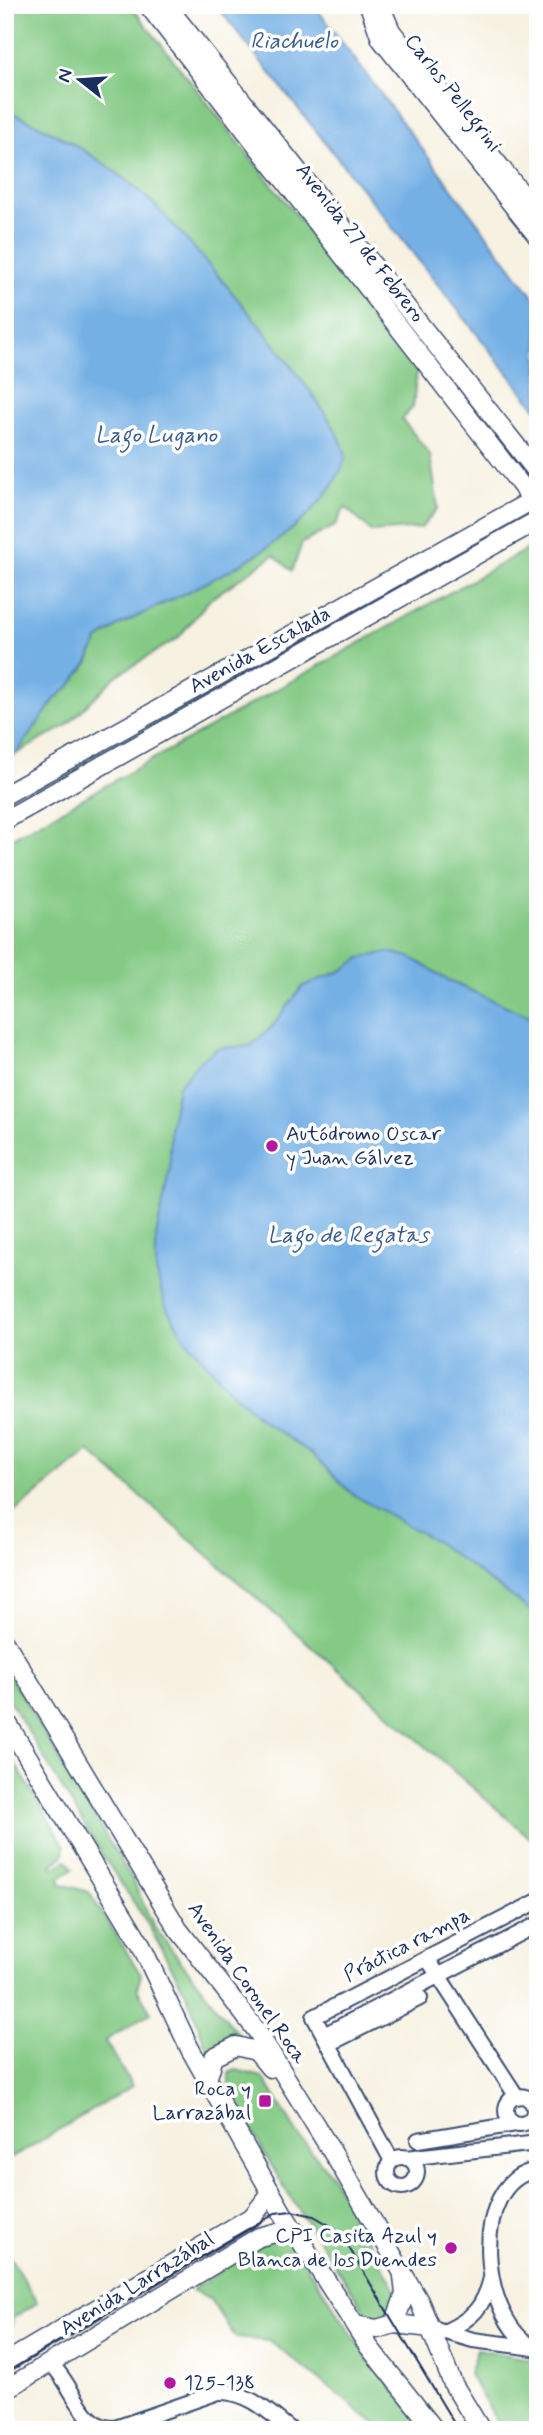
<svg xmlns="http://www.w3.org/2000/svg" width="543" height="2435" font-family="Mynerve,sans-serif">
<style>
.green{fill:#84ca85;stroke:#507c72;stroke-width:2}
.water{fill:#74b0e5;stroke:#4870a2;stroke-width:2}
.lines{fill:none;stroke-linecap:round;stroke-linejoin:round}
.minor-casing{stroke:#3c4c72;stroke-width:18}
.major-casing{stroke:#3c4c72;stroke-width:21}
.minor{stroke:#fff;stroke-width:14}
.major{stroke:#fff;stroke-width:18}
.tram{stroke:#1b2f5e;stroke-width:2}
.poi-dot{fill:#b5179e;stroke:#fff;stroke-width:2.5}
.labels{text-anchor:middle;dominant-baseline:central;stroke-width:7;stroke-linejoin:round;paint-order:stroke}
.street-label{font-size:21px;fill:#1b2f5e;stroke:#fff}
.poi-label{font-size:21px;fill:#1b2f5e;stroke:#fff;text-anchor:start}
.water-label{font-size:23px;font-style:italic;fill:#3a5c8d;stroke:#fff}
</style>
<rect width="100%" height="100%" fill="#fff"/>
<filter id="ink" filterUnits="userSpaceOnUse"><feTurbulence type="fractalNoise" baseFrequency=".0143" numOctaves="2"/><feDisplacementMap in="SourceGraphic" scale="14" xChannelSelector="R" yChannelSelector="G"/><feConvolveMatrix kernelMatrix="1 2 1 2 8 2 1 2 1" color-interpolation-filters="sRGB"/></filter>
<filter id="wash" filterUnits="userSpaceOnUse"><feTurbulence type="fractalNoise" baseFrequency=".00686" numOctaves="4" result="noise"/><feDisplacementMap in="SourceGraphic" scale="28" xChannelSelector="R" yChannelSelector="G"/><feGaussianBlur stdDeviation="1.57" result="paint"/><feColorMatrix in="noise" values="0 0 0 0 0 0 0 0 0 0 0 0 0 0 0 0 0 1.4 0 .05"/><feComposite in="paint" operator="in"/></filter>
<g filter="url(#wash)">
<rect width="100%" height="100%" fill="#f6f1e0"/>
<!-- green -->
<path class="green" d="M5 5H130L417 368 413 407 402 419 430 455 438 508 421 528 372 532 345 507 335 526 302 543 292 571 274 555 209 600 178 638 116 676 66 726 16 754 55 699 71 685 88 663 98 640 118 626C198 586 274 555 333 485L263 329 143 194 101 163 5 110Z
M521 516 520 521 5 814V804L513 517Z
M538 543V1845L89 1451 5 1520V842Z
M5 1668 133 1881 154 1927 239 2036 226 2037 208 2052 188 1997 146 1921 101 1853 5 1693Z
M5 1747 65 1846 64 1855 51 1865 53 1868 67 1860 73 1869 59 1878 61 1884 89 1892 141 1975 137 1989 151 2012 105 2041 132 2086 5 2162Z
M236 2070 263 2077 301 2139 330 2173 400 2297 391 2314 384 2319 367 2314 285 2189 229 2091V2073Z
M273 2236 291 2242 373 2366 429 2430H383L270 2341 236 2338 209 2298 192 2290Z
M5 2249 37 2303 13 2318 6 2347 10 2354 5 2356Z
M477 2349 538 2361V2430H502L469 2374Z"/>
<!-- water -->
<path class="water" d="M216 5H314L538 303V411Z
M5 110C53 130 102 159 141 192 173 219 356 430 345 460 315 543 191 588 118 626L98 640 88 662 71 685 55 699 16 754 5 761Z
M389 952 410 957 451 982 529 1016 538 1012V1616L435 1541 352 1494 312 1454 265 1423 231 1392 184 1337 165 1305 156 1271V1237L170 1169V1129L178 1086 199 1062 218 1048 250 1046 270 1029 303 986 341 971 361 958Z"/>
</g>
<g filter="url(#ink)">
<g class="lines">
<defs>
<path id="minor" d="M427 1958 517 2097
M324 2035 538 1924
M329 2044 420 1998
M506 2110a14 14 0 1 1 28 0a14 14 0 1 1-28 0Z
M418 2140 516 2124
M387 2172a15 15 0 1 1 30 0a15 15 0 1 1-30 0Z
M406 2158 538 2143
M392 2161 314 2017 538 1901
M538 2170C466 2179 480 2328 538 2349
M432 2328 473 2340 534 2348
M446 2331C472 2319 484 2307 491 2278
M51 2364C72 2382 83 2431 115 2428L219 2392C248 2391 270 2413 291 2430"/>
<path id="major" d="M148 5 538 507
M166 5 538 473
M369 5 381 39 538 237
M380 5 391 31 538 214
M5 795 538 497
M5 820 538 520
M5 1642 178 1929 257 2031 342 2168 419 2301 453 2384 481 2430
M5 1719 140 1943 190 2049 282 2212 369 2347 435 2430
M207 2080 214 2057 236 2046 256 2051 270 2068
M394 2324 432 2328
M355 2325 377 2329 394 2324 405 2294 403 2276
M5 2363 253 2216 271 2193
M5 2390 259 2237 279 2232 297 2233"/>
</defs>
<!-- minor casing -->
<use href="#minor" class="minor-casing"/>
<!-- major casing -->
<use href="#major" class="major-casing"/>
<!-- minor -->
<use href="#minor" class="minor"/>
<!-- major -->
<use href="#major" class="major"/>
<!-- tram -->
<path class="tram" d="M5 2373 275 2213 292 2211 314 2216 336 2229 345 2241 458 2430"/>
</g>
</g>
<!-- markers -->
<g class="poi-dot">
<circle cx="272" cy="1146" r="7"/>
<rect x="258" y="2094" width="14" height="14" rx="3.5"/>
<circle cx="451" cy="2248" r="7"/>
<circle cx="170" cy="2383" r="7"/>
</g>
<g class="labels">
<!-- street labels -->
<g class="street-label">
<text transform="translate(453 93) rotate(52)">Carlos Pellegrini</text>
<text transform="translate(360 243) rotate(52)">Avenida 27 de Febrero</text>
<text transform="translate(260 650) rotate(-29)">Avenida Escalada</text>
<text transform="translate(407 1945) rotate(-27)">Práctica rampa</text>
<text transform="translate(247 1983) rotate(55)">Avenida Coronel Roca</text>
<text transform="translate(137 2284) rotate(-32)">Avenida Larrazábal</text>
</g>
<!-- poi labels -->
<g class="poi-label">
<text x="286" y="1134">Autódromo Oscar<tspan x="286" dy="24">y Juan Gálvez</tspan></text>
<text x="251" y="2089" text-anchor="end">Roca y<tspan x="251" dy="24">Larrazábal</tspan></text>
<text x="437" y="2236" text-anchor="end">CPI Casita Azul y<tspan x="437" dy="24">Blanca de los Duendes</tspan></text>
<text x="184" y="2383">125-138</text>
</g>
<!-- water labels -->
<g class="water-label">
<text x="294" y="42">Riachuelo</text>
<text x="156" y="436">Lago Lugano</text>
<text x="348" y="1236">Lago de Regatas</text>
</g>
</g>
<!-- margin -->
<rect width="543" height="2435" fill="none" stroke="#fff" stroke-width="28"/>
<!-- north arrow -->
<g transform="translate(80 80) rotate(287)" stroke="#ffffff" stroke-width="5" paint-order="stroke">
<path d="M0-5L12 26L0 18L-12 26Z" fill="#1b2f5e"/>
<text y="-10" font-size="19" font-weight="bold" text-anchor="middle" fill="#1b2f5e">N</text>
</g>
</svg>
